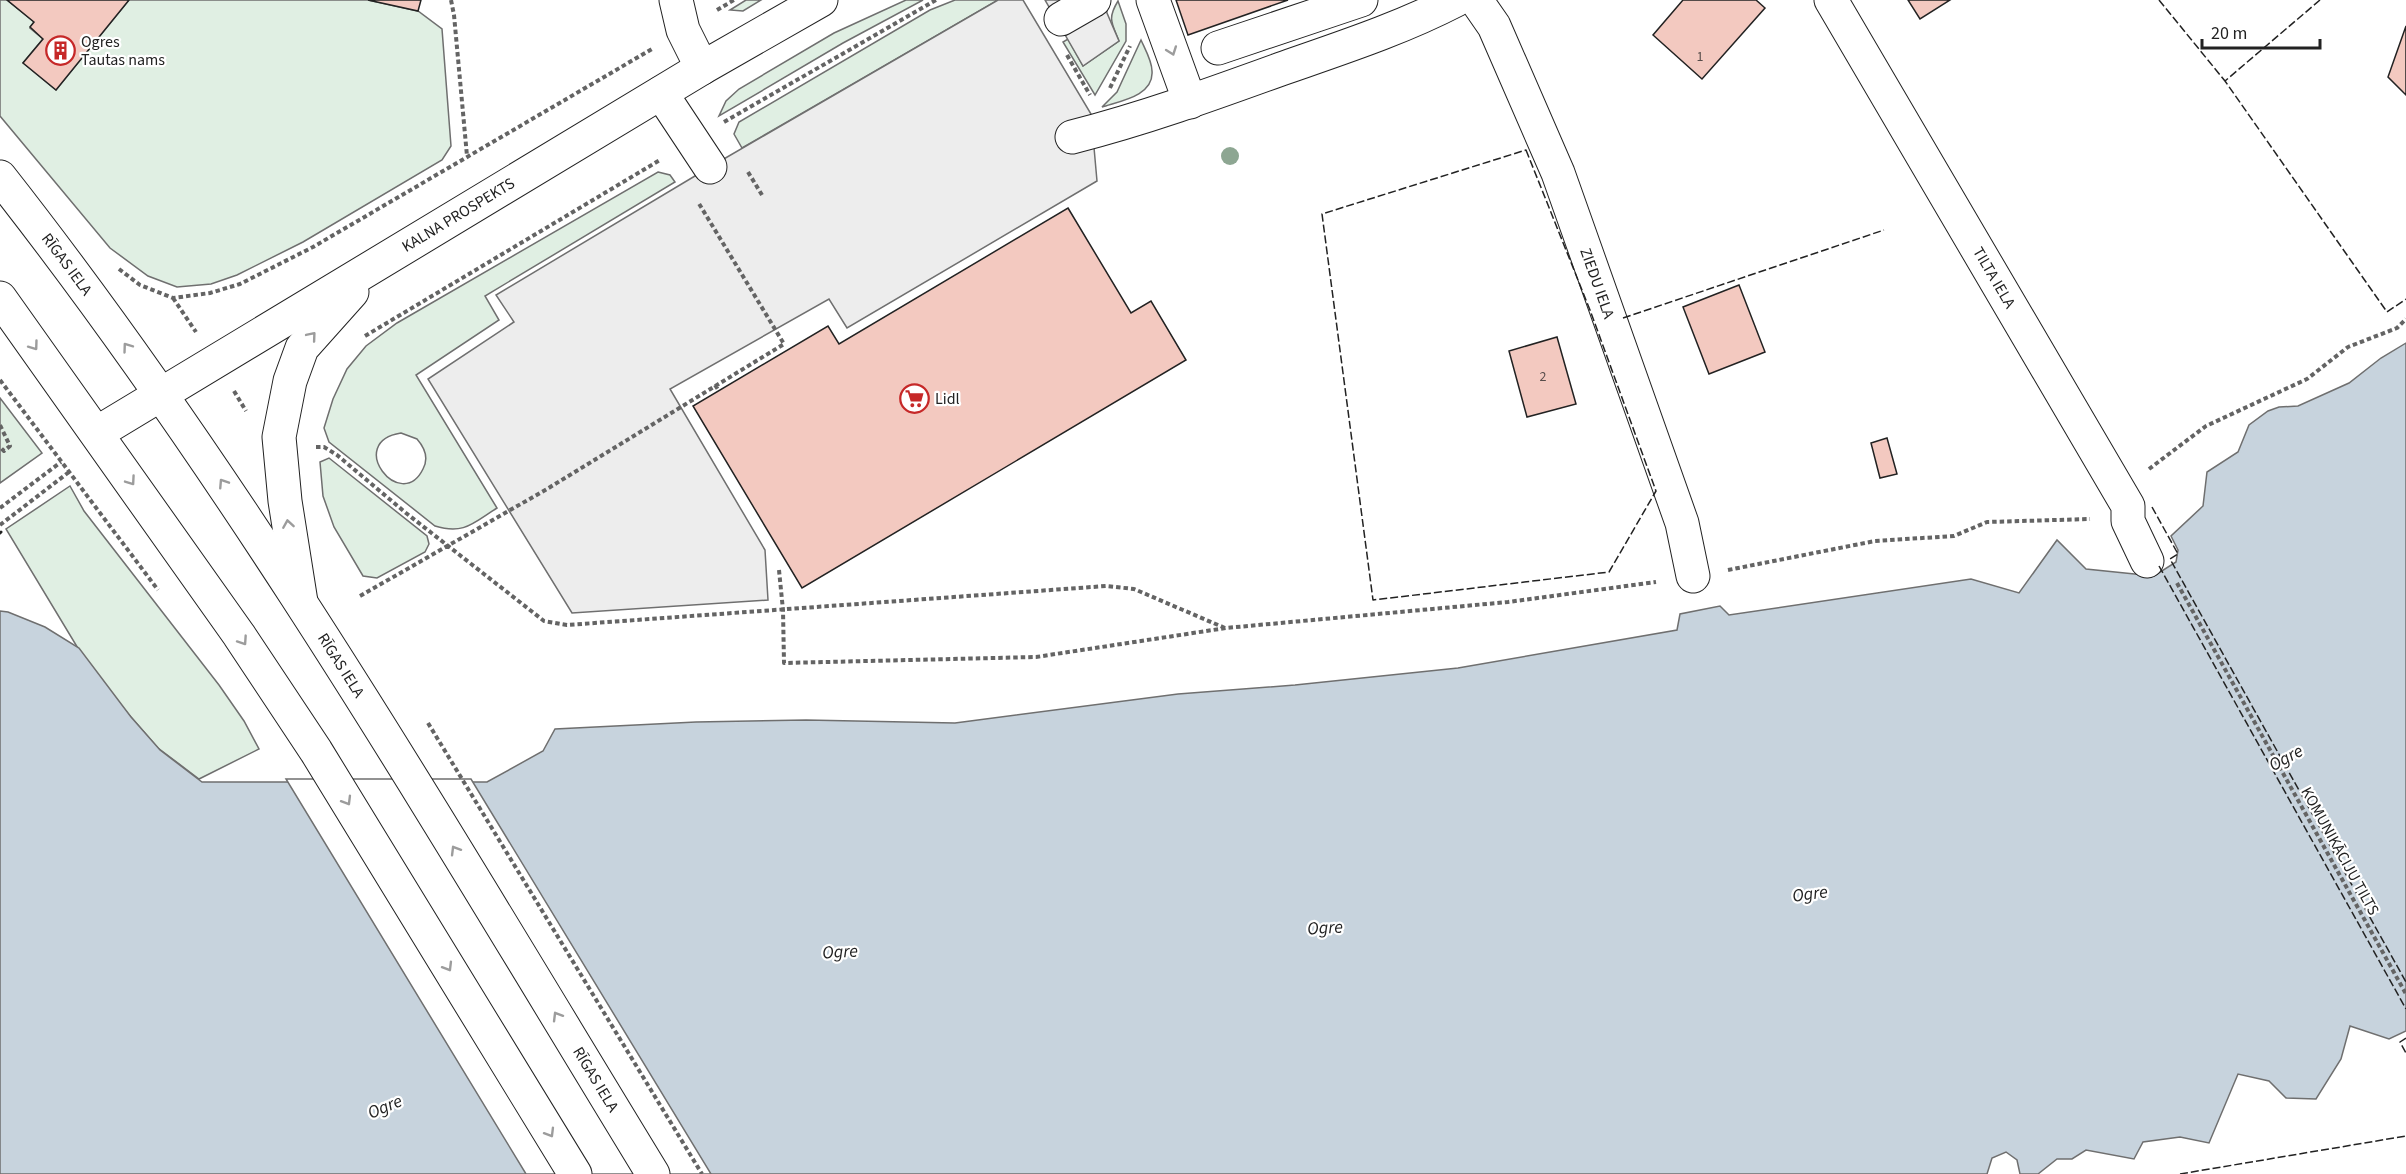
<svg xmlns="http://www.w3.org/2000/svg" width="2406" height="1174" font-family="'Source Sans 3',sans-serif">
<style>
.green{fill:#e0efe3;stroke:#6f6f6f;stroke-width:1.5;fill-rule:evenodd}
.parking{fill:#ededed;stroke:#6f6f6f;stroke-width:1.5}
.water{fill:#c7d3dd;stroke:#6f6f6f;stroke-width:1.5}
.pier{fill:#fff;stroke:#6f6f6f;stroke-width:1.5}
.building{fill:#f3c9c0;stroke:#222;stroke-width:1.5}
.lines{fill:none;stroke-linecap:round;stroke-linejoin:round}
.minor-casing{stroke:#222;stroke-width:35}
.major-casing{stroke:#222;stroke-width:35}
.highway-casing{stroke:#222;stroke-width:35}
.path{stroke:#646464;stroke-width:4;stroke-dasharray:4.5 3;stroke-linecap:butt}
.minor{stroke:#fff;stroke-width:33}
.major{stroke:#fff;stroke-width:33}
.highway{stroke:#fff;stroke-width:33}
.fence{stroke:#222;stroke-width:1.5;stroke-dasharray:8 3;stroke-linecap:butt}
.wall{stroke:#222;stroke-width:3}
.tree{fill:#8da692}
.oneway{stroke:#9c9c9c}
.labels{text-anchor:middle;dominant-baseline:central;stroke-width:4.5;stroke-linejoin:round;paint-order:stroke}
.number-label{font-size:14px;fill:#564c4a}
.poi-label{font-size:16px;fill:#222;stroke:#fff;text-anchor:start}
.street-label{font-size:16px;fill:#222;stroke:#fff}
.water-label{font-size:18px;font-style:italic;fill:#222;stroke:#fff}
</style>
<rect width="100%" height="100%" fill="#fff"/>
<!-- green -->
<path class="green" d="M0 0H7L34 22 30 28 43 39 23 63 56 90 129 0H368L418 11 442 29 451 146 442 160 303 242 237 275 211 284 177 287 148 276 110 248 0 116Z
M746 0H761L743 11 730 10Z
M906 0H923L843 43 719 116 726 101 739 89 834 33Z
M955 0H998L742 148 734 134 739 122 930 10Z
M1118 1 1126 24V41L1095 95 1063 42 1068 39 1083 66 1119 41C1112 23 1107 19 1118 1Z
M1141 40C1145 49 1152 61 1152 71 1154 96 1120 101 1102 107L1117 92Z
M658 172 670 175 675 182 485 296 499 320 416 375 497 508C473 523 464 535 435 526L329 442 324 428 333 399 347 369 366 346 397 323ZM401 433 417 439C424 447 429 458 423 469 401 514 344 442 401 433Z
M0 398 42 453 0 483Z
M329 458 427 536 429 544 425 552 377 578 363 576 334 527 323 496 320 462Z
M70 486 84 511 219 685 244 721 259 749 199 779 158 748 124 709 79 650 6 529Z"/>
<!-- parking -->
<path class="parking" d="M998 0H1023L1091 114 1097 181 847 328 829 299 670 389 765 550 768 600 572 613 428 379 514 322 496 295 710 167Z
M1045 0H1106L1107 13 1119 41 1083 66Z"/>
<!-- water -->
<path class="water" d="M2406 343V1031L2389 1039 2350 1026 2341 1059 2316 1099 2286 1098 2269 1081 2238 1074 2209 1143 2180 1137 2143 1142 2134 1159 2086 1150 2072 1159H2057L2038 1174H2020L2017 1160 2006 1152 1992 1158 1987 1174H0V611L8 612 45 627 79 648 131 717 160 750 202 782H487L543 751 555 729 696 722 806 720 955 723 1178 694 1295 685 1458 668 1677 630 1680 614 1720 606 1729 615 1971 579 2019 593 2057 540 2086 569 2154 576 2176 562 2178 550 2171 536 2203 506 2207 472 2238 452 2249 425 2268 411 2279 407 2298 406 2349 383 2381 358Z"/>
<!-- pier -->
<path class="pier" d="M286 779H471L711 1174H526Z"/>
<!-- building -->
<path class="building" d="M7 0H129L56 90 23 63 43 39 30 27 34 22Z
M368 0H421L418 11Z
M1176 0H1288L1188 35Z
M1683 0H1756L1765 8 1702 79 1653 35Z
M1908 0H1950L1920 19Z
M2406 26V95L2388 77Z
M1068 208 1131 313 1151 301 1186 360 802 588 693 406 828 326 839 344Z
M1739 285 1765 352 1709 374 1683 307Z
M1557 337 1576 404 1527 417 1509 351Z
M1887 438 1897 474 1880 478 1871 443Z"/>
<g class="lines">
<defs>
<g id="minor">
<path d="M676 0 683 30 702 68"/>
<path d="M1153 0 1190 102"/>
<path id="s1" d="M1476 0 1494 26 1558 173 1682 523 1693 576"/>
<path id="s2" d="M1831 0 2128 506V521L2147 561"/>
<path d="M1061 19 1094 0"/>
<path d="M1218 48 1361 0"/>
<path d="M661 93 710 167"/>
<path d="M1072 137C1143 119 1212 94 1281 69 1341 48 1400 29 1456 0"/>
</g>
<g id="major">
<path id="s3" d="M97 433 702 68 821 0"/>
<path d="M301 602 285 501 279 437 290 381 302 348 352 292"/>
</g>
<g id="highway">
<path id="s4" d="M0 177C246 490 446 835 653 1174"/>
<path d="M0 298 239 635 316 751 575 1174"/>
</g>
</defs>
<!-- minor casing -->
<use href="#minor" class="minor-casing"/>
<!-- major casing -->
<use href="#major" class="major-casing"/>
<!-- highway casing -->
<use href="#highway" class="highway-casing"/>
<!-- path -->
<path class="path" d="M451 0 454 15 467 156
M717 10 734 0
M1067 55 1090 95
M1110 88 1130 46
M724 122 936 0
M748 172 762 195
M119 269 140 285 173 298 210 293 240 284 313 247 652 49
M173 298 196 332
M365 336 660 160
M0 380 158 590
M715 385 719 391
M234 391 246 411
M0 425 10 446 4 451 0 447
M316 447H324L337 455 406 513 544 621 567 625 1106 586 1134 589 1225 628
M2149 469 2206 426 2307 379 2348 347 2397 328 2406 319
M0 508 61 462
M0 525 69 472
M779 570 783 610 784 663 1036 657 1226 628 1508 602 1656 582
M1728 570 1875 541 1954 536 1987 522 2090 519
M2177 583 2406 994
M360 596 547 489 784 344 698 202
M428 723 702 1174"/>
<!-- minor -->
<use href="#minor" class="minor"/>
<!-- major -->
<use href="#major" class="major"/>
<!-- highway -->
<use href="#highway" class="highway"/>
<!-- fence -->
<path class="fence" d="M2159 0 2225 81
M2320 0 2225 81 2387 312 2406 299
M1526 150 1590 310 1656 491 1609 572 1373 600 1322 214Z
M1623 318 1884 230
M2152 507 2178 554 2170 559 2406 982
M2159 566 2406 1009
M2406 1038 2400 1042 2406 1053
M2180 1174 2406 1136"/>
<!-- wall -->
<path class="wall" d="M0 533 1 532"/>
</g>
<!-- trees -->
<circle class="tree" cx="1230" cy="156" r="9"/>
<!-- one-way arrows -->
<defs><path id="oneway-chevron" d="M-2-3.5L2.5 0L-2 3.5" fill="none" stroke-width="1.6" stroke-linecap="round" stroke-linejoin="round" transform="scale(1.5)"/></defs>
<g class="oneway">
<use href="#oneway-chevron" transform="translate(1172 51) rotate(70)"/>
<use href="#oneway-chevron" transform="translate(312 336) rotate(-50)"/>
<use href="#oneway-chevron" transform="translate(34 346) rotate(54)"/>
<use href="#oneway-chevron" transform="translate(127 347) rotate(-126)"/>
<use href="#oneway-chevron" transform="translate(131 481) rotate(55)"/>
<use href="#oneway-chevron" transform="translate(223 483) rotate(-123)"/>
<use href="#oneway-chevron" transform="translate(288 524) rotate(-99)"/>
<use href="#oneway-chevron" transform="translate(243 641) rotate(56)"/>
<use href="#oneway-chevron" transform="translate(347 801) rotate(59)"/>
<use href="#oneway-chevron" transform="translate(455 850) rotate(-121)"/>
<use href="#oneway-chevron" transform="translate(448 967) rotate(59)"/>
<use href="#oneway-chevron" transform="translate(557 1016) rotate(-121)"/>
<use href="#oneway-chevron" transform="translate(550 1133) rotate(59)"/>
</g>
<!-- icons -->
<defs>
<symbol id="building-ring" viewBox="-11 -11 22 22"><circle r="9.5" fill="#fff" stroke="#c62828" stroke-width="1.5"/><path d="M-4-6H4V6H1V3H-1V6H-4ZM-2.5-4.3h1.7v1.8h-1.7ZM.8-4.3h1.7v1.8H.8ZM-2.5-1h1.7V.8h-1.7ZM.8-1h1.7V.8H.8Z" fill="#c62828"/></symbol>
<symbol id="supermarket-ring" viewBox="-11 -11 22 22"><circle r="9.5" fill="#fff" stroke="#c62828" stroke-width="1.5"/><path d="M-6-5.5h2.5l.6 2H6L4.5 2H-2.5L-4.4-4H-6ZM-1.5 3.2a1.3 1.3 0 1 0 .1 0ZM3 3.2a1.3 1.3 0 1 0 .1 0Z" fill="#c62828"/></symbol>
</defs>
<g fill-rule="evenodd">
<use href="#building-ring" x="44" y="34" width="33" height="33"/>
<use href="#supermarket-ring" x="898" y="382" width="33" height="33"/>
</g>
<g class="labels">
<!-- number labels -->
<g class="number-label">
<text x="1700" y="57">1</text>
<text x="1543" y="377">2</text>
</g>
<!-- poi labels -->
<g class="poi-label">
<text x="81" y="42">Ogres<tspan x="81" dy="18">Tautas nams</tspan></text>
<text x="935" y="399">Lidl</text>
</g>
<!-- street labels -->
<g class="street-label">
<text stroke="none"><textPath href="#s3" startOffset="422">KALNA PROSPEKTS</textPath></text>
<text stroke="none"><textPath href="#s4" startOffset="110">RĪGAS IELA</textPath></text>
<text stroke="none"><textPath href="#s2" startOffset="322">TILTA IELA</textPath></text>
<text stroke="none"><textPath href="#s1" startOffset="309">ZIEDU IELA</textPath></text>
<text stroke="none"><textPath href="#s4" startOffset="596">RĪGAS IELA</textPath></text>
<text transform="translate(2340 851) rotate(61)">KOMUNIKĀCIJU TILTS</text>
<text stroke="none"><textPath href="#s4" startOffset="1082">RĪGAS IELA</textPath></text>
</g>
<!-- water labels -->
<g class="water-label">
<text transform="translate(2286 758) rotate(-29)">Ogre</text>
<text transform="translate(1810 894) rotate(-7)">Ogre</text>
<text transform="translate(1325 928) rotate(-3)">Ogre</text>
<text transform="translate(840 952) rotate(-3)">Ogre</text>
<text transform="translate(385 1107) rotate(-23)">Ogre</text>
</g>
</g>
<!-- scale -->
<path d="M2202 39v9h118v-9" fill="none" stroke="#222222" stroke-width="3"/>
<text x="2211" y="39" font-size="18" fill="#222222" stroke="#ffffff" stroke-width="4.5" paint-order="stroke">20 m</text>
</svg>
